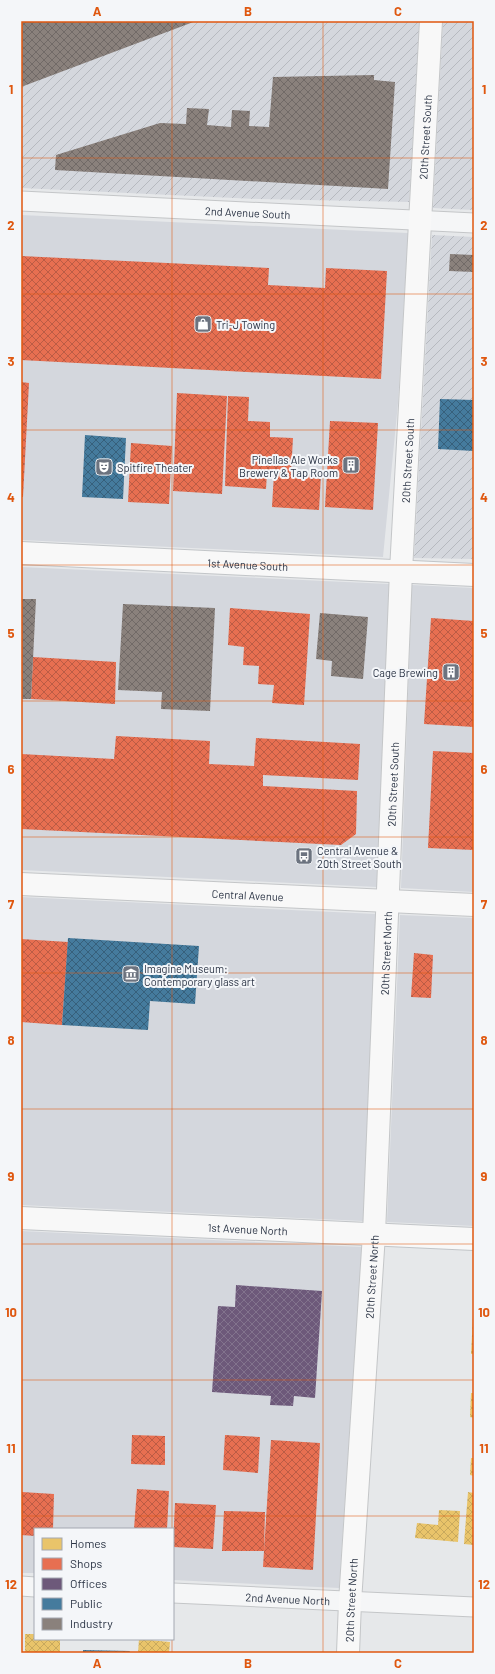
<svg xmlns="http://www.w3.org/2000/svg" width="495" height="1674" font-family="Barlow,sans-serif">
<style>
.built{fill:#d4d7dd}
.industrial{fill:url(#industrial-furrows)}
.homes{fill:url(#homes-cross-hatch)}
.shops{fill:url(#shops-cross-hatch)}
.offices{fill:url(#offices-cross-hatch)}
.public{fill:url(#public-cross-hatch)}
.industry{fill:url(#industry-cross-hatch)}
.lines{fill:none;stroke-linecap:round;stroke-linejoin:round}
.street-casing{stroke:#c4c6c8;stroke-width:21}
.secondary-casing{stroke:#c4c6c8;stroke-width:24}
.primary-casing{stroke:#c2c5c8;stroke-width:24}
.street{stroke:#f5f6f7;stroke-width:19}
.secondary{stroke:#f8f8f8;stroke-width:22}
.primary{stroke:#f8f8f8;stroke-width:22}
.grid{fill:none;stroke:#df570f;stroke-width:1;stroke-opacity:0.55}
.labels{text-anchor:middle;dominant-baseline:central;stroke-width:4;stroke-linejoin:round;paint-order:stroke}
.street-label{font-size:11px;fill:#2b3445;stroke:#f4f6f9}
.poi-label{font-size:11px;fill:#2b3445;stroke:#f4f6f9;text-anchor:start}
.neatline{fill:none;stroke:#df570f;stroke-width:1.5}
.grid-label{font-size:13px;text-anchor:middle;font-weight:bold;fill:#df570f}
</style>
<defs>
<pattern id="industrial-furrows" width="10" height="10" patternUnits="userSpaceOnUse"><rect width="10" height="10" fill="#d4d7dd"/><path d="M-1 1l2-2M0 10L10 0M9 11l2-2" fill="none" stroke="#b6b9bf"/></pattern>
<pattern id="homes-cross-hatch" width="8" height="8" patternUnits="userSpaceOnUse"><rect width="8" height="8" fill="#e9c46a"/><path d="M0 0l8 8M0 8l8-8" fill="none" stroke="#c8a95d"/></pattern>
<pattern id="shops-cross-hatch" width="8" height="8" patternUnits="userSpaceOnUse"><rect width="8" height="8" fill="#e76f51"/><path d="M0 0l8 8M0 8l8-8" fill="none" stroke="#bb5c45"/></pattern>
<pattern id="offices-cross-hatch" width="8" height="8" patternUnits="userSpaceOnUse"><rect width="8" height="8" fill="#6d597a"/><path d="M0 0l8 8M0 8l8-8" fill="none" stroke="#82738d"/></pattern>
<pattern id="public-cross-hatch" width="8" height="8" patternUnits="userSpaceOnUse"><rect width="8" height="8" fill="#457b9d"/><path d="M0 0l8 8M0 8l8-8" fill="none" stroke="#37607b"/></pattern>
<pattern id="industry-cross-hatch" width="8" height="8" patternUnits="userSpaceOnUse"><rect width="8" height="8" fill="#8a817c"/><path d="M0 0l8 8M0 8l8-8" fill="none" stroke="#716a67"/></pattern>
</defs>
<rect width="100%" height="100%" fill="#e6e8ea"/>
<!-- built -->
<path class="built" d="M21 215 408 233 398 403 383 557 21 540Z
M21 567 389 584 377 887 21 870Z
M412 585 474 588V892L401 888Z
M21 897 376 914 363 1221 21 1205Z
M400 915 474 918V1226L387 1222Z
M21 1231 362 1247 339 1588 173 1580V1529H35V1573H21Z"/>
<!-- industrial -->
<path class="industrial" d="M21 21H420L409 202 258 199 21 188Z
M443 21H474V210L433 208Z
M432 235 474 237V559L414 558Z"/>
<!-- homes -->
<path class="homes" d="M473 1316H474V1354H471Z
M471 1393H474V1418L470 1417Z
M471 1458H474V1476L470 1475Z
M468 1492 474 1493V1545L464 1544Z
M439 1510 460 1511 458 1542 415 1538 417 1523 438 1525Z
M25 1634H35V1639H60V1653H25Z
M139 1639 170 1642 169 1653H138Z"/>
<!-- shops -->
<path class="shops" d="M21 256 269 268 268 285 325 288 326 268 387 271 381 379 21 360Z
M21 382 29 383 23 497H21Z
M177 393 227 396 222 494 173 491Z
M228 396 249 397 248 421 270 422V437L293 438 291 473 321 475 319 510 272 507 274 473H267L266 489 225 486Z
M330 421 378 423 373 510 325 507Z
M131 443 172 446 169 504 128 502Z
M230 608 310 614 304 705 272 703 274 685 258 684 259 666 243 665 244 647 228 645Z
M431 618 474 621V727L424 724Z
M33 657 116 662 115 704 31 699Z
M116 736 210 741 209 764 254 766 256 738 360 744 358 780 263 775V786L357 791 356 834 341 845 21 829V754L114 759Z
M433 751 474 753V850L428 848Z
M21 939 68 942 62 1025 21 1022Z
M414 953 433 955 431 998 411 997Z
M132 1435 165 1436V1465L131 1464Z
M225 1435 260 1437 258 1473 223 1470Z
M271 1440 320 1443 313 1570 263 1567Z
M137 1489 169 1491 167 1529H134Z
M22 1492 54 1494 53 1529H35V1536L21 1535Z
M175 1503 216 1505 213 1549 173 1547Z
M224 1511 265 1512 264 1551H222Z"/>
<!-- offices -->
<path class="offices" d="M236 1285 322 1291 315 1398 294 1396 293 1406 270 1405 271 1396 212 1392 218 1306 235 1307Z"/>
<!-- public -->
<path class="public" d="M440 399 474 400V451L438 449Z
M85 435 126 438 123 499 82 497Z
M68 938 199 946 195 1004 150 1001 148 1030 62 1025Z
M83 1650 130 1651 129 1653H83Z"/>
<!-- industry -->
<path class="industry" d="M21 21H196L21 87Z
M374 75V80L395 82 388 189 55 170 56 155 160 123 186 124 187 108 209 109 207 125 231 127 232 110 250 111 249 126 269 127 273 77Z
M450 254 474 255V272L449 271Z
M21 599H36L31 699H21Z
M123 604 215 608 210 711 161 709 162 692 118 690Z
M320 613 368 617 363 679 331 676 332 661 316 659Z"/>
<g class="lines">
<defs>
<g id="street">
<path id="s1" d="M21 201 474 223"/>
<path d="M21 1586 35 1587"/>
<path id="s2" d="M173 1593 474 1607"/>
</g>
<g id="secondary">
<path id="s3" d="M21 884 474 905"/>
<path id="s4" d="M348 1653 350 1602 374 1234 401 571 431 21"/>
</g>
<g id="primary">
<path id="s5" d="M21 553 474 575"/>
<path id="s6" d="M21 1218 474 1239"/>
</g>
</defs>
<!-- street casing -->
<use href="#street" class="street-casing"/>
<!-- secondary casing -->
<use href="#secondary" class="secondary-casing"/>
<!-- primary casing -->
<use href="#primary" class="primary-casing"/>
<!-- street -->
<use href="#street" class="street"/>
<!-- secondary -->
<use href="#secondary" class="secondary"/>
<!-- primary -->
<use href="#primary" class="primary"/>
</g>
<!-- grid -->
<path class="grid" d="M172 21V1529M323 21V1653M21 158H474M21 294H474M21 430H474M21 565H474M21 701H474M21 837H474M21 973H474M21 1109H474M21 1244H474M21 1380H474M21 1516H474M172 1639V1653"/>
<!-- icons -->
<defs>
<symbol id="shop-square" viewBox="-11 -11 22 22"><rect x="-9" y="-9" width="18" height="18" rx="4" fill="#6c737f" stroke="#f4f6f9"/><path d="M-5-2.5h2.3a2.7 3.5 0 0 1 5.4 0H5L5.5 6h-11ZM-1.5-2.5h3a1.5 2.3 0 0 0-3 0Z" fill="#fff"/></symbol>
<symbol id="building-square" viewBox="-11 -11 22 22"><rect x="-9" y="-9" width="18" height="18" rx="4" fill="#6c737f" stroke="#f4f6f9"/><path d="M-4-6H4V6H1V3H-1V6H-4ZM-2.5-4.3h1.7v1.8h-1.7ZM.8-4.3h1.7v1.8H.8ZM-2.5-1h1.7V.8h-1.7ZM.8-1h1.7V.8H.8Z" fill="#fff"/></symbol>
<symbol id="theatre-square" viewBox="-11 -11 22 22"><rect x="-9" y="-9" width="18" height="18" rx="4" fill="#6c737f" stroke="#f4f6f9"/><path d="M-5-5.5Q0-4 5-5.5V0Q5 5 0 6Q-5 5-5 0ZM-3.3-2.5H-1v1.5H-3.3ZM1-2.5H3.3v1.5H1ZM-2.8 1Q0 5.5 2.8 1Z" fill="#fff"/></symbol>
<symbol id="bus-square" viewBox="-11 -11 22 22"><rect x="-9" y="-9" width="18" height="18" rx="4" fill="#6c737f" stroke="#f4f6f9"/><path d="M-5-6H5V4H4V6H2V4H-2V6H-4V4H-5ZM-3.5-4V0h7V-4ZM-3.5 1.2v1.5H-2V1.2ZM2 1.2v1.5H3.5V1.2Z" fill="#fff"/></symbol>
<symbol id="museum-square" viewBox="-11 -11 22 22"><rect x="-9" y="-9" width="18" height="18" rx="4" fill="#6c737f" stroke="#f4f6f9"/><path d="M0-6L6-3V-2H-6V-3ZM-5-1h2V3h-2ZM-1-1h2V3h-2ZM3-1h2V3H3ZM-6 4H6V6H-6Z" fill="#fff"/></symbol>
</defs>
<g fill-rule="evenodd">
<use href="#shop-square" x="193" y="314" width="20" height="20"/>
<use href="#building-square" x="341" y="455" width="20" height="20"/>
<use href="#theatre-square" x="94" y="457" width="20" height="20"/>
<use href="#building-square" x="441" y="662" width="20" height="20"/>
<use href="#bus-square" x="294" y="846" width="20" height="20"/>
<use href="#museum-square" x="121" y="964" width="20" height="20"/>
</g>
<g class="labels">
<!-- street labels -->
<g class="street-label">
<text stroke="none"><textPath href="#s4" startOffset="1518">20th Street South</textPath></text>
<text stroke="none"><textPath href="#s1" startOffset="227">2nd Avenue South</textPath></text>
<text stroke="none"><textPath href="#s4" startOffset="1194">20th Street South</textPath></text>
<text stroke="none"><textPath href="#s5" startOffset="227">1st Avenue South</textPath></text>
<text stroke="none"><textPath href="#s4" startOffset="870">20th Street South</textPath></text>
<text stroke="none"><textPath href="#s3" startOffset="227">Central Avenue</textPath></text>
<text stroke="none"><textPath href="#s4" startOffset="701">20th Street North</textPath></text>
<text stroke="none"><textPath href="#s6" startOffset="227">1st Avenue North</textPath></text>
<text stroke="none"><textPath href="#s4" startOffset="377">20th Street North</textPath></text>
<text stroke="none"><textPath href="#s2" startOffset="115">2nd Avenue North</textPath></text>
<text stroke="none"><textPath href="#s4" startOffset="53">20th Street North</textPath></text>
</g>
<!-- poi labels -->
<g class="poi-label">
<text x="216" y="324">Tri-J Towing</text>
<text x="338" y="459" text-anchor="end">Pinellas Ale Works<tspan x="338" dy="13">Brewery &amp; Tap Room</tspan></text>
<text x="117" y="467">Spitfire Theater</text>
<text x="438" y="672" text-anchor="end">Cage Brewing</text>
<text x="317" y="850">Central Avenue &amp;<tspan x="317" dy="13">20th Street South</tspan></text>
<text x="144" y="968">Imagine Museum:<tspan x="144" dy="13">Contemporary glass art</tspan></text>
</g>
</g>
<!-- border -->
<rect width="495" height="1674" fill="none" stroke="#f4f6f9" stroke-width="44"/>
<!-- legend -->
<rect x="34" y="1528" width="140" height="112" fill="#f4f6f9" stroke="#a4a8b1"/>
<rect x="42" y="1538" width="20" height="12" fill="#e9c46a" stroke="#a4a8b1"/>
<text x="70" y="1548" font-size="12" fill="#2b3445">Homes</text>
<rect x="42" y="1558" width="20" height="12" fill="#e76f51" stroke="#a4a8b1"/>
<text x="70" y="1568" font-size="12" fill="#2b3445">Shops</text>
<rect x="42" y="1578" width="20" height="12" fill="#6d597a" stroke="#a4a8b1"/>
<text x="70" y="1588" font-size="12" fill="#2b3445">Offices</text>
<rect x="42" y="1598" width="20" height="12" fill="#457b9d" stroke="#a4a8b1"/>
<text x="70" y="1608" font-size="12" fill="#2b3445">Public</text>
<rect x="42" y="1618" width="20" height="12" fill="#8a817c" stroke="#a4a8b1"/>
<text x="70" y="1628" font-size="12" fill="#2b3445">Industry</text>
<rect x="22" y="22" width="451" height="1630" class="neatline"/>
<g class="grid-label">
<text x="97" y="16">A</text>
<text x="248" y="16">B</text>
<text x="398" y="16">C</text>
<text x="11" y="94">1</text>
<text x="484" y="94">1</text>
<text x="11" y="230">2</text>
<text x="484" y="230">2</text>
<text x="11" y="366">3</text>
<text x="484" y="366">3</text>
<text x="11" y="502">4</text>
<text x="484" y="502">4</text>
<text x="11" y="638">5</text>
<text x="484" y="638">5</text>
<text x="11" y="774">6</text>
<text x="484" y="774">6</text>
<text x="11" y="909">7</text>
<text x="484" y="909">7</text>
<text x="11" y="1045">8</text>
<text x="484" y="1045">8</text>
<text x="11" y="1181">9</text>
<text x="484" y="1181">9</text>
<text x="11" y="1317">10</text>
<text x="484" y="1317">10</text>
<text x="11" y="1453">11</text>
<text x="484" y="1453">11</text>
<text x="11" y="1589">12</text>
<text x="484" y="1589">12</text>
<text x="97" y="1668">A</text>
<text x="248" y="1668">B</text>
<text x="398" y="1668">C</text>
</g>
</svg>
